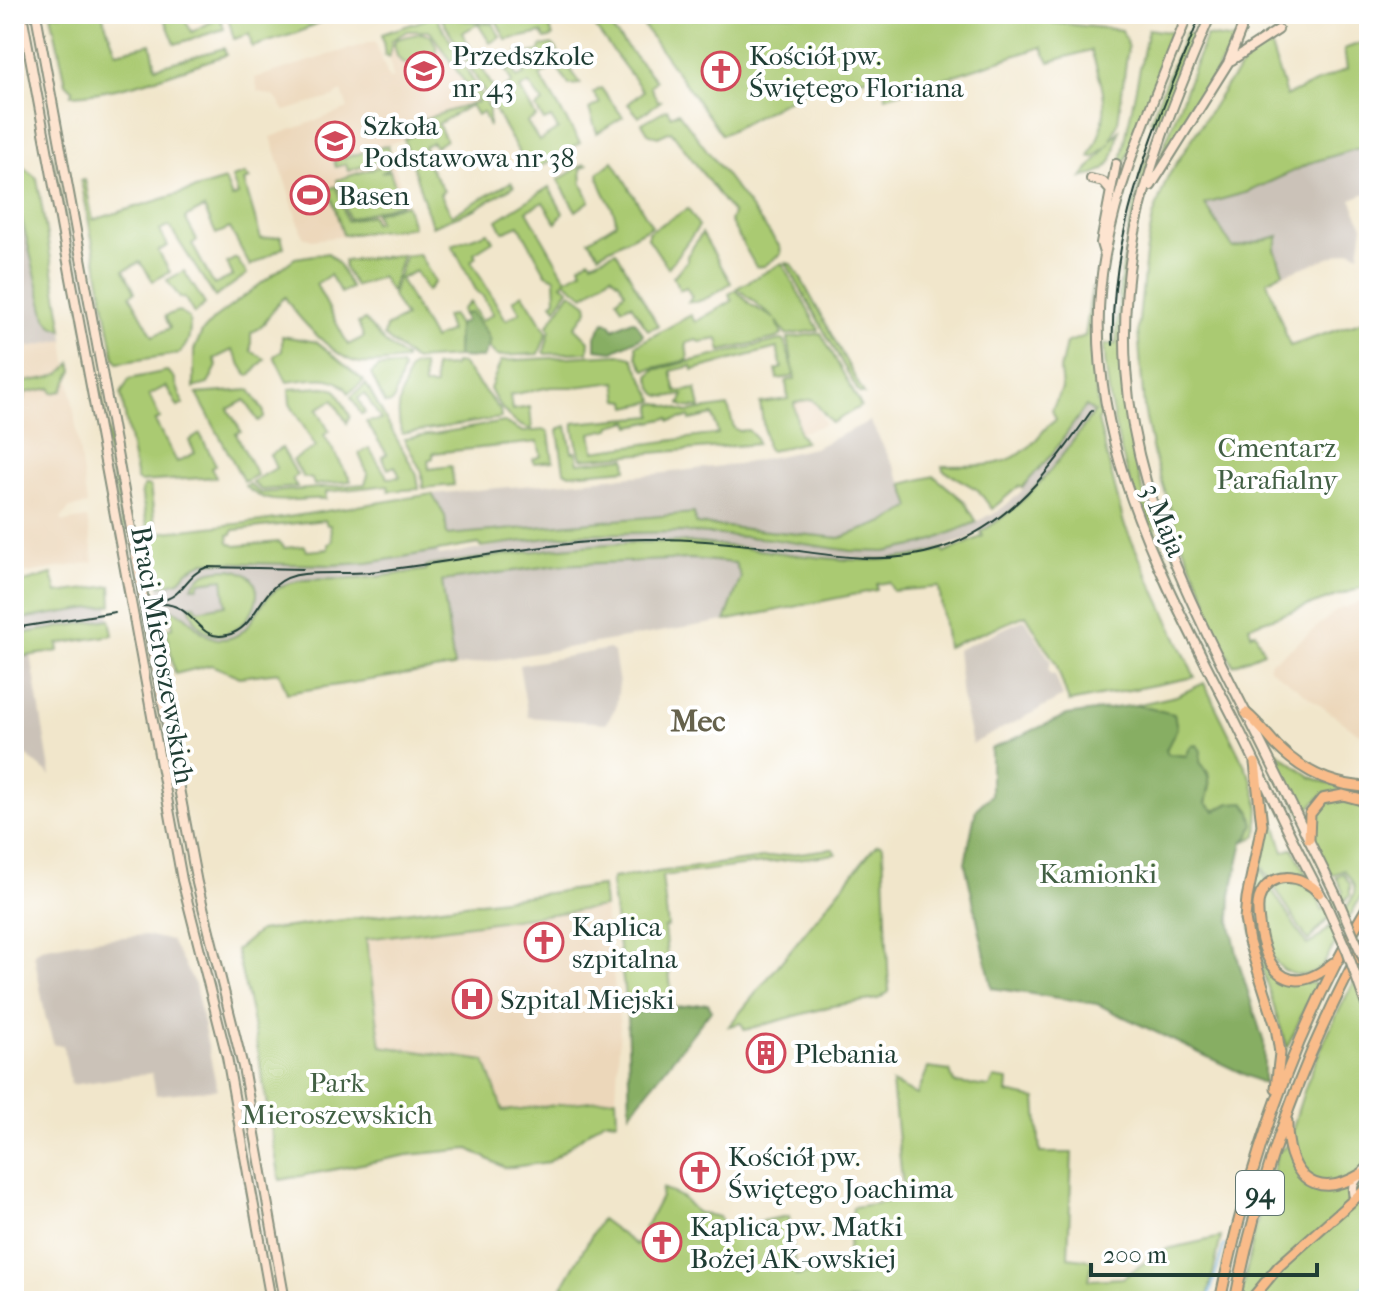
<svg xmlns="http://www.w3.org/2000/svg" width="1383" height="1315" font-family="'IM FELL French Canon',serif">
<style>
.built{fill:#ecd7ba}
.industrial{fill:#cbc2b8}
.green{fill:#aaca72;stroke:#648453;stroke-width:2;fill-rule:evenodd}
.forest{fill:#87ae64;stroke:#53764c;stroke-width:2}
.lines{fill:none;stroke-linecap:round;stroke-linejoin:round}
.stream{stroke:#68b1e0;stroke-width:2}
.secondary-casing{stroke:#889280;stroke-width:12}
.primary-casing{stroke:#889280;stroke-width:13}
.secondary{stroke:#fde4d0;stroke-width:8}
.primary{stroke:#f9bc8a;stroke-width:9}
.tram{stroke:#1f3d34;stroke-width:2}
.secondary-bridge-casing{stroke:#889280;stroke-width:12;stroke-linecap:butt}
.secondary-bridge{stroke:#fde4d0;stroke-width:8}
.labels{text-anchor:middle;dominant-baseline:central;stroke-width:8;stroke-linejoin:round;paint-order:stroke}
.shield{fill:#fff;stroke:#627771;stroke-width:2}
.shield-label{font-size:26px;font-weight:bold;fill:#1f3d34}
.poi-label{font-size:28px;fill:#1f3d34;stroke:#fff;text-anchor:start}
.park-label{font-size:28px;fill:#426044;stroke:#fff}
.street-label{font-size:28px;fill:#1f3d34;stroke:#fff}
.neighbourhood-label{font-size:30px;font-weight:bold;fill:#66624c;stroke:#fff}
</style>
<rect width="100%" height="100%" fill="#fff"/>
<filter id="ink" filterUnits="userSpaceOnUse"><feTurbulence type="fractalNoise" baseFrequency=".0125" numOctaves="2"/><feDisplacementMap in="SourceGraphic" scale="16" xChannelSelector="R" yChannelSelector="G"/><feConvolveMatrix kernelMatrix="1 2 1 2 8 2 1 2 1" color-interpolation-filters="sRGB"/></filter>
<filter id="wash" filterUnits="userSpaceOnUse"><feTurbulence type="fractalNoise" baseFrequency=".006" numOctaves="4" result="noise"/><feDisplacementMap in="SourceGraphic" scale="32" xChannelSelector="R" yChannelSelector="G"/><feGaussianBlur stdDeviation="1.8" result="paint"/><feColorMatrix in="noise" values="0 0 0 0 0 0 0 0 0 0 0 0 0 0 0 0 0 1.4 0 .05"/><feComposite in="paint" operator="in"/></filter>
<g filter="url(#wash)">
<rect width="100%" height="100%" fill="#f1e6cb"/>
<!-- built -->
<path class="built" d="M407 31H430L478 102 411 123 415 136 388 144 413 228 312 240 303 237 271 137 348 109 342 91 334 97 285 111 275 97 258 91 255 78 375 41 389 79 393 78 389 54 392 40Z
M64 340 87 505 70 508 61 519 64 522 87 518 94 562 14 575V350Z
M812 399 825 422 824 425 799 433 794 403Z
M1369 599V741L1268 667 1271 661 1289 650 1337 610Z
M604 907 620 1026 616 1098 503 1111 485 1061 381 1046 366 939Z"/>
<!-- industrial -->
<path class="industrial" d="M1369 145V192L1351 199 1363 226 1359 254 1351 250 1267 280 1233 248 1205 204 1248 192 1313 162Z
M14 210 21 216 52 326 63 330 64 340 14 350Z
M1086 406 1094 411 1045 479 1021 504 994 524 968 539 905 560 866 562 722 545 633 542 518 552 427 566V570L354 579 312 580 267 599 248 628 237 635 224 639 211 638 201 632 185 615 176 611 163 612 159 586 179 581 188 570 205 562 299 565 368 563 438 550 439 556 555 536 621 532 709 533 851 551 898 550 924 544 962 530 989 515 991 516 1010 502 1023 490 1022 488 1052 454Z
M870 421 903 484 912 507 887 521 840 538 696 524 694 513 446 535 445 516 432 494 657 474 745 463 814 448Z
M691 559 735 563 741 577 725 621 454 667 442 581 557 565Z
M108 606 110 619 14 635V620Z
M1025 619 1051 662 1048 668 1050 674 1055 675 1063 697 972 744 962 697 957 650Z
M610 649 614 653 619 684 616 707 606 723 528 717 519 665Z
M31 655 51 776 14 745V658Z
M146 935 171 941 195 985 217 1089 156 1095 152 1073 71 1085 63 1045H54L45 1015 34 953 41 948 80 941Z"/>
<!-- green -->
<path class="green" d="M51 14H102L116 52 151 44 156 67 224 48 226 55C176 71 124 93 71 95L73 90 66 83Z
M163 14H181L192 32 213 21 210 14H219L224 29 175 44Z
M234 14H338L297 33 252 47 249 34 234 39 228 18Z
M444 14H546L553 37 545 39 542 33 506 40 497 22Z
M585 14H599L656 81 650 86 657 100 661 101 639 117 628 104 643 91Z
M635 14H1011L1037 21 1122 30 1128 47 1118 122 1111 140 1119 131C1113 161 1114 170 1082 178L1110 143 1095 157H1089C1113 113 1105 94 1091 50L1049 62 1042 47 886 97 882 75 808 89 722 135Z
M436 16 489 109V127L483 112 477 115 471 105 438 124 446 140 435 147 432 142 424 147 426 151 422 155 444 191 440 194 452 215 511 182 514 186 475 209 432 226 404 139 414 135 411 123 478 102 430 31H407L392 40 389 57 385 56 382 34Z
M441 17 493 24 500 37 490 43 478 24 462 33 496 93 512 83 506 71 512 68 517 78 525 74 518 51 524 50 525 54 540 51 541 46 552 44 581 84 569 85 556 66 540 76 580 143 533 171 521 156ZM529 84 543 103 536 108 544 121 551 118 558 129 539 141 527 122 536 117 520 89Z
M1148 29 1175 33 1120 175H1118Z
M421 33 431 36 436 46 437 56 403 64 397 56 394 44 396 39Z
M1185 33 1197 35 1161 125 1150 121Z
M1206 36 1236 40 1157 165Z
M1369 40V145L1313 162 1248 192 1205 204 1233 248 1279 236 1275 249 1283 272 1267 281 1290 346 1369 319V585L1249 626 1251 634 1255 632 1264 652 1233 665 1207 612 1208 601 1181 542 1154 457 1144 408 1138 330 1146 254 1153 217 1167 178 1226 86 1250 56 1270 44 1286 96 1347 69 1344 49Z
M601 88 623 117 597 133 589 109 600 103 593 93Z
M667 109 671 116 678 112 780 247 781 254 764 266 756 267 730 221 733 214 671 131 658 137 648 133 642 123Z
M1154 139 1157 142C1111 280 1106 398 1158 536 1173 575 1193 614 1211 652L1206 654C1154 558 1110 455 1104 345L1116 344C1117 287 1126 233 1141 178L1140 177Z
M388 145 391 157 348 171 346 164 336 167 334 161Z
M53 157 72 251 79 272 129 544 130 550 126 551Z
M14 160 37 178 63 330 52 326 46 318 21 216 14 210Z
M613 161 652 226 599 254 589 240 616 223C616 206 599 192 598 173Z
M387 164 389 169 381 173 390 171 401 203 349 219 337 180Z
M584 164 587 165 581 169 582 184 590 201 576 211 558 180Z
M245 174 250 179 244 181 261 239 281 236 284 247 250 266 230 228 216 234 204 208 185 218 197 240 192 244 214 285 233 276 227 263 236 258 247 274 215 297 169 226 160 231 168 246 158 251 170 272 153 281 140 262 124 270 135 292 130 295 153 336 170 328 165 316 178 311 189 318C191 333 190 344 178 354L118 363 114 356 81 180H85L93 220 225 180 232 198 238 195 232 178Z
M336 186 347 221 371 215 374 223 378 222 375 213 406 204 413 227 343 235 329 189Z
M549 187 563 213 556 223 543 202 527 211 566 279 582 270 580 265 590 259 592 262 616 251 658 326 648 330 631 304 622 308 617 299 625 292 620 283 611 275 584 296 565 281 562 284 569 289 556 308 552 303 556 299 555 278 546 274 519 225 503 232 497 220Z
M688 209 699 226 668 268 648 238V232Z
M488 232 493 241 474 253 476 257 471 261 506 320 520 312 513 300 523 294 547 332 539 354 497 356 488 347 490 342 486 332 470 312 463 315 461 310 470 302 481 321 493 314 482 295 477 292 452 245Z
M702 233 731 283C718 291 703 304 688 302L692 297 686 287 680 290 673 277 687 261V256Z
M328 253 338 263 351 288 341 293 330 275 316 284 348 345 364 337 358 323 365 320 384 342 405 358V360C391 361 375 365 360 363 338 361 296 317 285 297 267 310 274 320 251 333V351L265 359 251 375H247L232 350 214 359 217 366 208 384 194 388V350L202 332 214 319 295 258Z
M419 254 435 282 427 291 415 271 400 279 433 339 450 331 445 316 452 315 458 325 457 357 413 360 384 336 386 327 405 317 392 296 405 256Z
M402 255 391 292 381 277 355 286 344 267V261Z
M782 263 819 330 786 335 777 321 782 335 777 338 721 351 718 339 700 342 697 340 686 343 688 360 645 370 637 357 636 345 691 315 695 322 732 301 729 294 736 290 751 305 775 319 737 288Z
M786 263 791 264 799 275 864 394 859 393Z
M184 271 205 304 194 314 184 297 180 298 167 280Z
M1092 287 1091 361 1100 418 1098 420 1124 524 1195 677 1069 702 1056 664 1026 615 947 647 939 587 893 591 889 582 877 584V590L725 621 741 577 735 563 691 559 557 565 442 581 454 667 287 693 279 672 240 677 211 665 175 674 166 629 173 627 170 610C192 612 198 640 222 639 254 638 255 601 279 588 301 576 329 580 352 579 377 578 402 573 426 570V566C510 554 591 541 676 542 767 544 855 577 943 549L945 553 983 536 981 532C1031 502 1061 458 1094 412L1086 406 1052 454 1022 488 1019 486 992 509 978 490 943 470 942 466C976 465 1002 470 1029 447 1039 438 1045 426 1056 420L1052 410 1062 389 1060 370 1066 343 1085 336Z
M571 292 587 304 588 310 575 327 589 341 588 352 546 354 544 352 550 330 548 325Z
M821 333 861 406 832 423 812 399 794 403 799 433 805 442 771 451 767 449 760 403 788 399 786 381 795 379 788 338Z
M282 336 317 342 364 381 349 393C335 371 311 380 287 382L274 356 282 351Z
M781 340 785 341 794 375 791 377 777 379 776 370 782 368 777 348 693 370 692 366 671 371 676 392 696 389 700 408 685 407 680 404 684 395C661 397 655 401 649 376L654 370Z
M619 354 632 357 655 401 628 407 627 401 619 400 616 382 574 387H551L510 395 512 410 530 407 532 429C514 428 497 404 490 389L501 361Z
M71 363 73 370 62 391 52 393 51 388 24 393 25 399H22L17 395 22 394 21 385 16 386 19 383C37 379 60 380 71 363Z
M455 363 462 364 500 410 501 418 402 434C394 411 402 392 409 370L413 366 423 365 424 386H435L434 367 454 366Z
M401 366 403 369 394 399 392 403 385 404 371 374 379 367Z
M167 371 174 377 183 404 178 407 166 386 149 395 160 418 155 421 177 462 195 453 189 441 200 434 216 465 211 468 216 477 140 482 137 480 121 394 129 379Z
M366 384 417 475 419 489 389 491 388 485 326 492V499C296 497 270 510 245 486L249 484 260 493 365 484 368 475 359 454 369 448 388 478 400 477 395 466 388 469 382 457 387 454 366 422 381 420 365 394 358 398 365 413 361 414 351 397Z
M326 387 336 390 350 416 347 423 333 400 317 409 329 431 324 435 351 481 314 485 312 479 303 477 293 460 316 447 290 404 289 389Z
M250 390 264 412V418L258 421 245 400 228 409 241 431 236 434 257 475 244 482 197 394Z
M658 403 687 412 728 406 734 428 739 431 748 430 756 438 757 444 581 459C579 449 572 430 574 423L653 416 652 405ZM713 415 718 434 594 451 591 433 610 429 611 426 629 421 631 426 669 418 670 421 689 417 690 420Z
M504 422 523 432 546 430 549 433 553 461 534 463 533 459 541 456 538 442 433 453V458L428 460 429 469 451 466 454 485 423 488 422 472 404 439Z
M567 426 572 452H576L578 463 626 458 627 469 570 474 564 471 558 431 560 428Z
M282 448 297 475 292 479 297 487 261 490 252 482 276 468 270 455Z
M934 476 964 501 977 522 924 544 885 552 851 551 770 539 682 532 578 534 480 547 479 544 368 563 332 565 205 562 188 570 179 581 160 586 150 534 153 533 148 532 141 491 144 486H150L156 533 263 521 432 494 445 516 447 535 694 513 696 524 840 538 887 521 911 507 903 484ZM325 520 327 525H330L332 541 328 544V549L307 551 305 546 284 548 279 542 236 546 229 542 228 535 232 534 234 530Z
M231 569C300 581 213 684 189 605H195L198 610 226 605 223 579 200 582 198 587H192C201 571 213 569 231 569Z
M52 574 57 593 111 586 112 605 14 620V585Z
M110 619 113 635 58 644 59 651 14 658V635Z
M1204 683 1252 780 1259 807 1257 836 1243 842 1250 835 1230 803 1216 811 1206 803 1210 787 1208 771 1187 756 1168 754 1166 749 1176 728 1174 714 1135 705 1176 696Z
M1266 744 1311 777 1330 784 1369 790V797C1333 790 1324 785 1303 818Z
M1337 800 1369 806V882L1322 967C1271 1001 1248 915 1271 888L1307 945C1319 940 1351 906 1354 893 1356 884 1349 877 1344 870L1332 875C1320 851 1294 807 1337 800Z
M1269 804 1284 852 1293 848 1307 875 1285 873 1270 879 1259 862Z
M880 844 883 847 889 992 878 999 832 1006 745 1030 741 1023 729 1026 876 845Z
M830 849H833L836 854 662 876 668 927 664 928 673 1006 627 1013 611 883 613 878Z
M1259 866 1268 881C1260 908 1244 954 1275 974 1289 984 1303 980 1316 984L1287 1048 1255 947 1250 921V903Z
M1343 873 1350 884V895L1308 941 1274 886C1296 875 1318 888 1322 910L1343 892 1336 877Z
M602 886 604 907 366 939 381 1046 485 1061 503 1111 616 1098 617 1121 604 1120 549 1162 505 1168 469 1149 408 1155 280 1180 251 1013 236 950 259 931Z
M1369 955V1301H1240L1256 1226 1278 1151 1289 1145C1303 1078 1335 1014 1369 955Z
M928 1068 950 1071 954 1083 990 1087 994 1078 1008 1080 1007 1093 1036 1099 1040 1153H1072L1068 1257 1093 1260 1089 1280 1123 1278 1153 1256 1167 1249 1221 1237 1207 1301H604V1298L562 1287 601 1219 636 1245 661 1197 662 1188 683 1198 696 1212 719 1217 723 1224 750 1223 789 1216 796 1276 846 1266 853 1207 904 1199 892 1083 917 1095Z"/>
<!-- forest -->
<path class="forest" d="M470 312 486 332 490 342 483 358 457 357 458 325 465 321 463 315Z
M632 320 636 322 643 334 642 337 613 351 596 349V336L604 322 609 323 614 329Z
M1135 705 1174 714 1177 728 1166 750 1168 754 1186 756 1191 746 1197 745 1201 751 1200 762C1212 775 1210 787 1206 803L1215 811 1230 803 1244 802 1251 812 1254 824 1250 835 1243 842 1231 895 1230 920 1239 963 1264 1043V1084L1097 1004 992 988 965 863 976 809 991 795V749L1067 715Z
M708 1003 711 1010 630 1113 627 1013Z"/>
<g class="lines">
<!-- stream -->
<path class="stream" d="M1208 1301 1224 1245
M1345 1301 1369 1282"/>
</g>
</g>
<g filter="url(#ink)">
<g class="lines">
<defs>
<path id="secondary" d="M22 14 129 591
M36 14 141 583
M1188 14C1157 93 1120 171 1105 255 1074 422 1161 576 1234 719 1265 781 1293 844 1326 904
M1211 14C1179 90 1145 168 1132 249 1104 423 1163 549 1239 699 1272 764 1304 830 1336 895
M1276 14 1281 17
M1249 17 1250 14
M1232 60 1278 30
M1091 179 1103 182 1110 190
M1151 186 1228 63 1241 30
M1104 253 1101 243 1116 164
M134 618 182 880 227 1057 271 1301
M147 620 197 883 243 1067 285 1301
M1366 1005 1369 1013
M1355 1199C1348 1184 1359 1176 1369 1166"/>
<path id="primary" d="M1246 713C1258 723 1267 735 1277 746 1303 772 1332 786 1369 787
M1255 763 1262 825 1247 898 1245 919 1249 942 1276 1027 1280 1053 1276 1088
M1309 839 1310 814 1322 799 1343 795 1369 802
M1319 893C1302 874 1269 869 1259 899 1256 910 1259 920 1260 931 1268 976 1293 997 1333 963
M1287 1121C1286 1170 1311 1204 1361 1174
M1220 1301C1249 1162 1296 1026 1369 904
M1235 1301C1260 1172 1305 1050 1369 935
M1250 1301 1279 1266 1369 1186"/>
</defs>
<!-- secondary casing -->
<use href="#secondary" class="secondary-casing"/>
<!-- primary casing -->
<use href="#primary" class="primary-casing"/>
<!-- secondary -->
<use href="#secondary" class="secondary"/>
<!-- primary -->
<use href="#primary" class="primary"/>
<!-- tram -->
<path class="tram" d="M1113 345C1109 227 1158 121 1201 14
M160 601C185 596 184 575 207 567L303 569
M161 604C195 603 197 643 227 635 261 628 257 578 304 574 326 572 348 574 370 572 463 561 553 540 646 539 692 538 738 543 784 549 838 556 886 566 939 549 1011 525 1051 470 1092 410
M14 628 115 612"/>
<defs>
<path id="secondary-bridge" d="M141 583 147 620
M129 591 134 618
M1336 895 1369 971
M1326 904 1347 951 1366 1005"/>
</defs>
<!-- secondary-bridge casing -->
<use href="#secondary-bridge" class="secondary-bridge-casing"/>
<!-- secondary-bridge -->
<use href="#secondary-bridge" class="secondary-bridge"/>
</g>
</g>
<!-- icons -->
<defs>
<symbol id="school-ring" viewBox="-11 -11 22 22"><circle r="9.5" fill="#fff" stroke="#d1495b" stroke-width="1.5"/><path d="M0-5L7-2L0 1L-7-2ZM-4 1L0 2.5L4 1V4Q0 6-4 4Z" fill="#d1495b"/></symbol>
<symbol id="church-ring" viewBox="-11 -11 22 22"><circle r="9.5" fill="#fff" stroke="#d1495b" stroke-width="1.5"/><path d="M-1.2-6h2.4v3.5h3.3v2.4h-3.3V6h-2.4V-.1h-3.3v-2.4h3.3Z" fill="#d1495b"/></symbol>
<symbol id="stadium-ring" viewBox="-11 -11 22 22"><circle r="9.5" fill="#fff" stroke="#d1495b" stroke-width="1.5"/><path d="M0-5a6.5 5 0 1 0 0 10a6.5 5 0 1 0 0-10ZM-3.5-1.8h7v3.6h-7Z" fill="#d1495b"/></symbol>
<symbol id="hospital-ring" viewBox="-11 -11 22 22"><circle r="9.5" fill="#fff" stroke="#d1495b" stroke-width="1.5"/><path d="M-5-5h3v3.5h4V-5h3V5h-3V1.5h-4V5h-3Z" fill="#d1495b"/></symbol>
<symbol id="building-ring" viewBox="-11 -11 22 22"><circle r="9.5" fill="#fff" stroke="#d1495b" stroke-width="1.5"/><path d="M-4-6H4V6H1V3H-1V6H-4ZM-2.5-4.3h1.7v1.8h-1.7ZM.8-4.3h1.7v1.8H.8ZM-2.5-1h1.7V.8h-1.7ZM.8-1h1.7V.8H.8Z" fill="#d1495b"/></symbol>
</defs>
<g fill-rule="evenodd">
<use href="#school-ring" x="402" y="49" width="44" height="44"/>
<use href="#church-ring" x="699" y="49" width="44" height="44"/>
<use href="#school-ring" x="313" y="119" width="44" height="44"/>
<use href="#stadium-ring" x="288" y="173" width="44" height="44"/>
<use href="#church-ring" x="522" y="920" width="44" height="44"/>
<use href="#hospital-ring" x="450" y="977" width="44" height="44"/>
<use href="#building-ring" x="744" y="1031" width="44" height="44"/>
<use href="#church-ring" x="678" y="1150" width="44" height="44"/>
<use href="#church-ring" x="640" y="1220" width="44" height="44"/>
</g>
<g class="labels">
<!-- shield labels -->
<rect class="shield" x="1236" y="1171" width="48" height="44" rx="6"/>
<g class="shield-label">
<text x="1260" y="1193">94</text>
</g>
<!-- poi labels -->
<g class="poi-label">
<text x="452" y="55">Przedszkole<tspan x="452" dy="32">nr 43</tspan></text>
<text x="749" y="55">Kościół pw.<tspan x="749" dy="32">Świętego Floriana</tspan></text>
<text x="363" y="125">Szkoła<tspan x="363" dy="32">Podstawowa nr 38</tspan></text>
<text x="338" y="195">Basen</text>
<text x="572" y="926">Kaplica<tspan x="572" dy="32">szpitalna</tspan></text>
<text x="500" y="999">Szpital Miejski</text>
<text x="794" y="1053">Plebania</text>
<text x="728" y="1156">Kościół pw.<tspan x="728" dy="32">Świętego Joachima</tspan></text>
<text x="690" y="1226">Kaplica pw. Matki<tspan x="690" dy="32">Bożej AK-owskiej</tspan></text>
</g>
<!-- park labels -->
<g class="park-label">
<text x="1277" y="447">Cmentarz<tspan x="1277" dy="32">Parafialny</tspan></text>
<text x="1098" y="873">Kamionki</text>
<text x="337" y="1082">Park<tspan x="337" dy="32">Mieroszewskich</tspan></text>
</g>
<!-- street labels -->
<g class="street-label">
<text transform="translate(1164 520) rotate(68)">3 Maja</text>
<text transform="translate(163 655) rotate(80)">Braci Mieroszewskich</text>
</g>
<!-- neighbourhood labels -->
<g class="neighbourhood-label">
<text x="698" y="721">Mec</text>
</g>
</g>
<!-- margin -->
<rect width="1383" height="1315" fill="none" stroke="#fff" stroke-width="48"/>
<!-- scale -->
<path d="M1091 1263v12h226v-12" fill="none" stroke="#1f3d34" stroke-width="4"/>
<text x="1103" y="1263" font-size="24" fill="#1f3d34" stroke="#ffffff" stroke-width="6" paint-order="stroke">200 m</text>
</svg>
